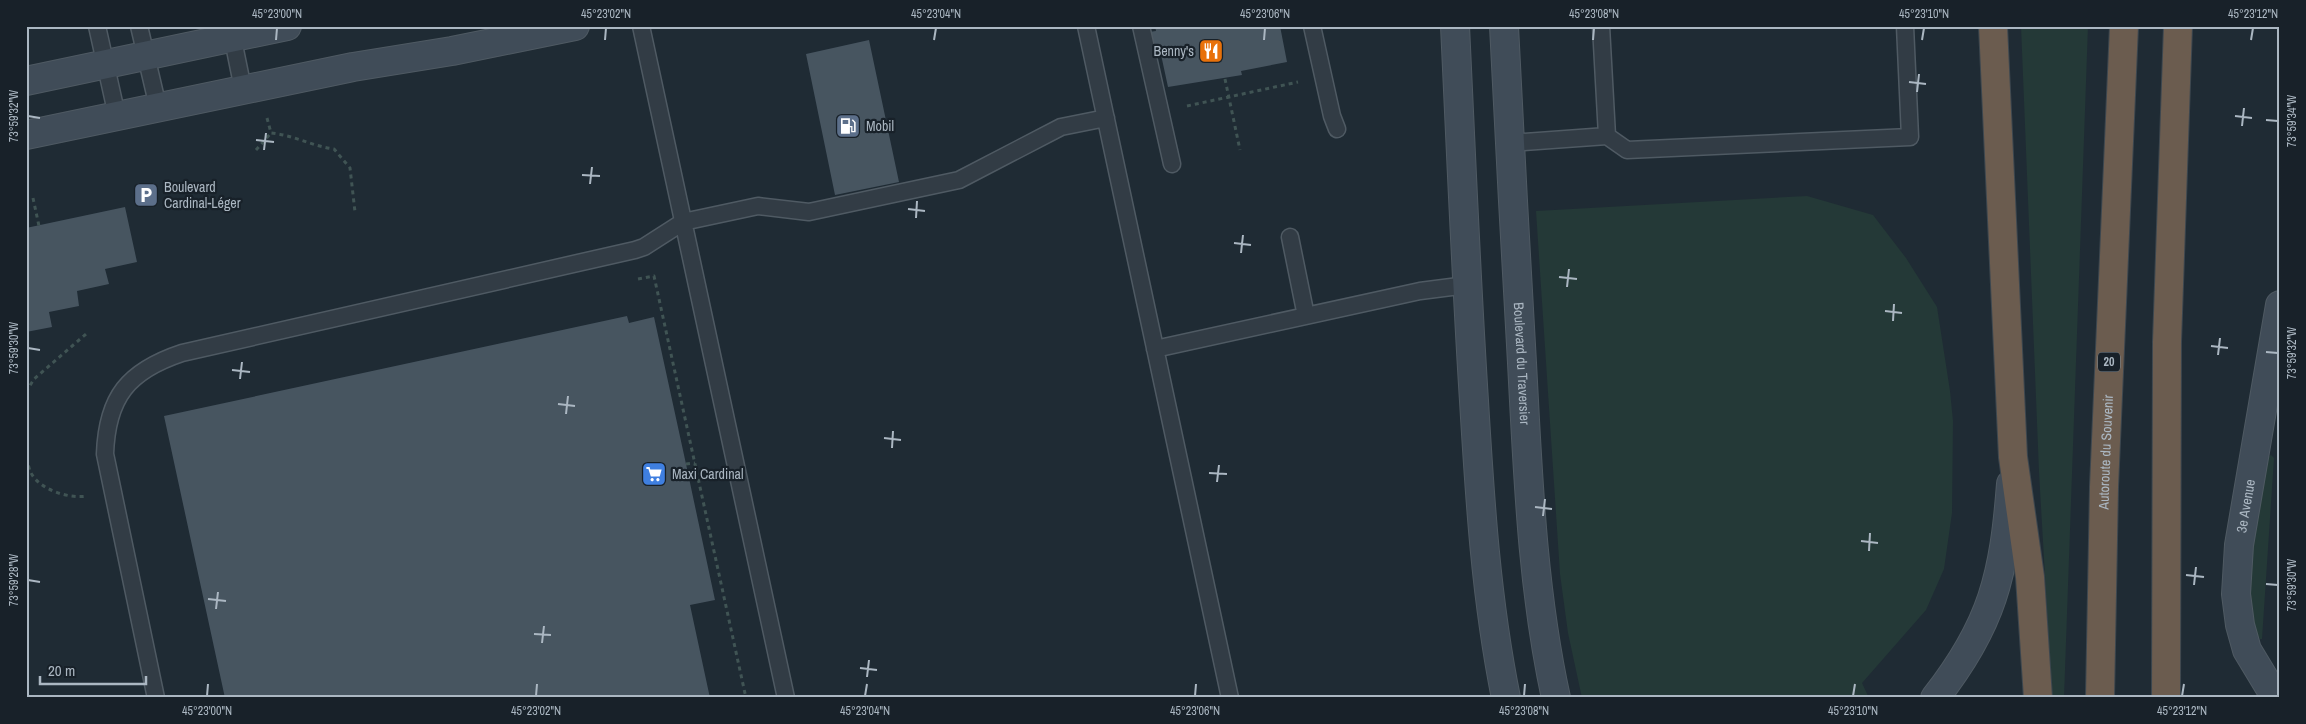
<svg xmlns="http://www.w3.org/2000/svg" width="2306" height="724" font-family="'Archivo Narrow',sans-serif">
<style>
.green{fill:#243937}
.building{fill:#475560}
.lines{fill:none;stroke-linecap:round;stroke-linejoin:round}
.lane-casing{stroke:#4f5a63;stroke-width:19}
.secondary-casing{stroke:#4f5a63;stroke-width:30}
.highway-casing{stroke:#3d474f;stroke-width:30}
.path{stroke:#405454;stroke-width:3;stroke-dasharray:4 4;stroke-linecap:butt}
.lane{stroke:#323c45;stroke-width:16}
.secondary{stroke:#404c58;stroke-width:28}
.highway{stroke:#6b5c4f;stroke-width:28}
.ticks{fill:none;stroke:#abb7c2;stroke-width:2}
.labels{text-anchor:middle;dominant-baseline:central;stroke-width:4.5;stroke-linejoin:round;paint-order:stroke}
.shield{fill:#182129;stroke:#7f8a94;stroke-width:1}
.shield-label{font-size:12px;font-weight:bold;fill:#abb7c2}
.poi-label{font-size:14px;fill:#abb7c2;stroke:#182129;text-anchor:start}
.street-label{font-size:14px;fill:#abb7c2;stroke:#182129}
.neatline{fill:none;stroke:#abb7c2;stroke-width:2}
.ticks-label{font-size:12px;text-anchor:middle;fill:#abb7c2}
</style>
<rect width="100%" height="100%" fill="#1f2b34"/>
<!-- green -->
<path class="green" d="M2021 26H2088L2064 698H2052L2039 472Z
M1807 196 1873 215 1906 258 1937 307 1950 391 1953 421 1952 513 1944 569 1926 610 1862 683 1869 698H1582L1568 633 1560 574 1536 211Z
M2271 455 2274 458 2262 639H2260C2236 606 2261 497 2268 457Z"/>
<!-- building -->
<path class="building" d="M1155 26H1280L1287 62 1241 71 1242 75 1168 87 1160 50 1153 51 1149 32 1156 31Z
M869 40 899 182 835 195 806 54Z
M125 207 137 262 105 269 109 284 77 291 79 306 49 312 52 327 26 332V228Z
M627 316 629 323 654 317 686 464 715 600 690 605 710 698H225L164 416Z"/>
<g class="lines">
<defs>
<path id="lane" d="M97 26 117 116
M139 26 158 107
M641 26 786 698
M1086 26 1230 698
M1141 26 1172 164
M1312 26 1332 116 1337 129
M1601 26 1607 136 1627 150 1910 137 1905 26
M231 30 243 89
M1509 143 1607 136
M1290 237 1306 316
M1155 349 1420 291 1467 285
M156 698 105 454C107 397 128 371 182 353L635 250 644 247 683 222 758 206 809 212 959 180 1061 127 1106 118"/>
<g id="secondary">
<path d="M1455 26C1461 151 1466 276 1474 401 1480 501 1486 599 1506 698"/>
<path id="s1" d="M1504 26C1509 138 1516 251 1522 363 1528 475 1532 588 1556 698"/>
<path d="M26 81 287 26"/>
<path d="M26 135 353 67 452 51 575 26"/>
<path d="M1935 698C1993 624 2004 575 2011 484"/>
<path id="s2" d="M2276 698 2247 650 2240 625 2236 594 2239 545 2280 305"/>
</g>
<g id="highway">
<path d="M1993 26 2013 457 2030 577 2038 698"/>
<path id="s3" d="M2100 698 2104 487 2124 26"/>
<path d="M2166 698 2167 342 2178 26"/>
</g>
</defs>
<!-- lane casing -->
<use href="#lane" class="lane-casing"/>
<!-- secondary casing -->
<use href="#secondary" class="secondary-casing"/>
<!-- highway casing -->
<use href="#highway" class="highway-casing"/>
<!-- path -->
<path class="path" d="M1225 79 1240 150
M1187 106 1298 82
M267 118 271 133C293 135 312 146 334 149L350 168 355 212
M256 150 271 133
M33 198 39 226
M638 279 654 276 746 698
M26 392 34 379 86 334
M26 458C28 463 29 469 31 473 40 490 69 499 87 496
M686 464 695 463"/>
<!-- lane -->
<use href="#lane" class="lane"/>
<!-- secondary -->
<use href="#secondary" class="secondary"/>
<!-- highway -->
<use href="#highway" class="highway"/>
</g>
<!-- ticks -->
<path class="ticks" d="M276 40 277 28M605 40 606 28M934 40 936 28M1264 40 1265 28M1593 40 1594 28M1922 40 1924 28M2251 40 2253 28M1909 82 1926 84M1917 92 1919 74M28 116 40 118M2235 116 2252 118M2266 120 2278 121M2242 126 2244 108M256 140 274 142M264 150 266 133M582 175 600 176M590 184 592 167M908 209 925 211M916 218 917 201M1234 243 1251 245M1241 253 1243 235M1559 277 1577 279M1567 287 1569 269M1885 311 1902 313M1893 321 1894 304M2211 346 2228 348M28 348 40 350M2266 352 2278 353M2218 355 2220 338M232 370 250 372M240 379 242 362M558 404 575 406M566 414 568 396M884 438 901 440M892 448 893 431M1209 473 1227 474M1217 482 1219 465M1535 507 1552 509M1543 516 1545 499M1861 541 1878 543M1869 551 1870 533M2186 575 2204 577M28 580 40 582M2266 584 2278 585M2194 585 2196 567M208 599 226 601M216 609 218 592M534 634 551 635M542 643 544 626M860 668 877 670M867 677 869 660M207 696 208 684M536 696 537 684M865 696 867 684M1195 696 1196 684M1524 696 1525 684M1853 696 1855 684M2182 696 2184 684"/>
<!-- icons -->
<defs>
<symbol id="restaurant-square" viewBox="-11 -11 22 22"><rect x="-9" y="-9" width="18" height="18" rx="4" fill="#e8710a" stroke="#182129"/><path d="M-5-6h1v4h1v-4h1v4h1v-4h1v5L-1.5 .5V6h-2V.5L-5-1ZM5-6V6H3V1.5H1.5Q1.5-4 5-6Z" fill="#fff"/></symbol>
<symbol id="fuel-square" viewBox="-11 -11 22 22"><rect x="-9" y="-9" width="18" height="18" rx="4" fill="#5c6f8a" stroke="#182129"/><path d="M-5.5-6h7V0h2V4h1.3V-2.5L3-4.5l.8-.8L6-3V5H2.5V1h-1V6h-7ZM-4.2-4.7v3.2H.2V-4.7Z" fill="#fff"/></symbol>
<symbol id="parking-square" viewBox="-11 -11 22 22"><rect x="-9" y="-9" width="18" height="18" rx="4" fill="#5c6f8a" stroke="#182129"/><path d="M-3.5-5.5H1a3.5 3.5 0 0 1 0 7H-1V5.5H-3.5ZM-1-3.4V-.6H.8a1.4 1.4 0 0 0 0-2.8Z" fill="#fff"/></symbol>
<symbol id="supermarket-square" viewBox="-11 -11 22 22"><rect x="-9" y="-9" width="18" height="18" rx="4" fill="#3f7fe0" stroke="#182129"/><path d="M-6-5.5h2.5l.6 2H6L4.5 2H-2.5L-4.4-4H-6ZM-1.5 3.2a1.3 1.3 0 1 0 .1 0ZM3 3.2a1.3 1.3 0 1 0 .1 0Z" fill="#fff"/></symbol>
</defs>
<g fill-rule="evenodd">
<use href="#restaurant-square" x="1197" y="37" width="28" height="28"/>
<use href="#fuel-square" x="834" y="112" width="28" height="28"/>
<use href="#parking-square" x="132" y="181" width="28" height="28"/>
<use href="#supermarket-square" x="640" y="460" width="28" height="28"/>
</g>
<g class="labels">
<!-- shield labels -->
<rect class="shield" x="2098" y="352.5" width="22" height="19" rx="4"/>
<g class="shield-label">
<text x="2109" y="362">20</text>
</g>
<!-- poi labels -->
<g class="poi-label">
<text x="1194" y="51" text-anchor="end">Benny's</text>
<text x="866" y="126">Mobil</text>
<text x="164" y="187">Boulevard<tspan x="164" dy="16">Cardinal-Léger</tspan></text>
<text x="672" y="474">Maxi Cardinal</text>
</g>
<!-- street labels -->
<g class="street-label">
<text stroke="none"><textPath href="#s1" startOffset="338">Boulevard du Traversier</textPath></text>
<text stroke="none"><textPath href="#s3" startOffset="246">Autoroute du Souvenir</textPath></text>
<text stroke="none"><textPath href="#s2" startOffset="202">3e Avenue</textPath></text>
</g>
</g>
<!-- border -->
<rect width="2306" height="724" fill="none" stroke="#182129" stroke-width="55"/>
<!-- scale -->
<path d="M40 676v8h106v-8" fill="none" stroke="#abb7c2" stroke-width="2.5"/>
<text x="48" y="676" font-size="15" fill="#abb7c2" stroke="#182129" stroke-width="4" paint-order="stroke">20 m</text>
<rect x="28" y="28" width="2250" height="668" class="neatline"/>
<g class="ticks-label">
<text x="277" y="18">45°23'00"N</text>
<text x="606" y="18">45°23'02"N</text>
<text x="936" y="18">45°23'04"N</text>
<text x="1265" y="18">45°23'06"N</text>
<text x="1594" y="18">45°23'08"N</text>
<text x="1924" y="18">45°23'10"N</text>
<text x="2253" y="18">45°23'12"N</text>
<text transform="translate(14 116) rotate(-90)" y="4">73°59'32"W</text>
<text transform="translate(2292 121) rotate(-90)" y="4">73°59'34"W</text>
<text transform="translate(14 348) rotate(-90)" y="4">73°59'30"W</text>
<text transform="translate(2292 353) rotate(-90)" y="4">73°59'32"W</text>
<text transform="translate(14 580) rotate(-90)" y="4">73°59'28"W</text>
<text transform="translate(2292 585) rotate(-90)" y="4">73°59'30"W</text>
<text x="207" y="715">45°23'00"N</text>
<text x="536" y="715">45°23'02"N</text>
<text x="865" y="715">45°23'04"N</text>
<text x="1195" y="715">45°23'06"N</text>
<text x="1524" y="715">45°23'08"N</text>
<text x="1853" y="715">45°23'10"N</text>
<text x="2182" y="715">45°23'12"N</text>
</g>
</svg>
